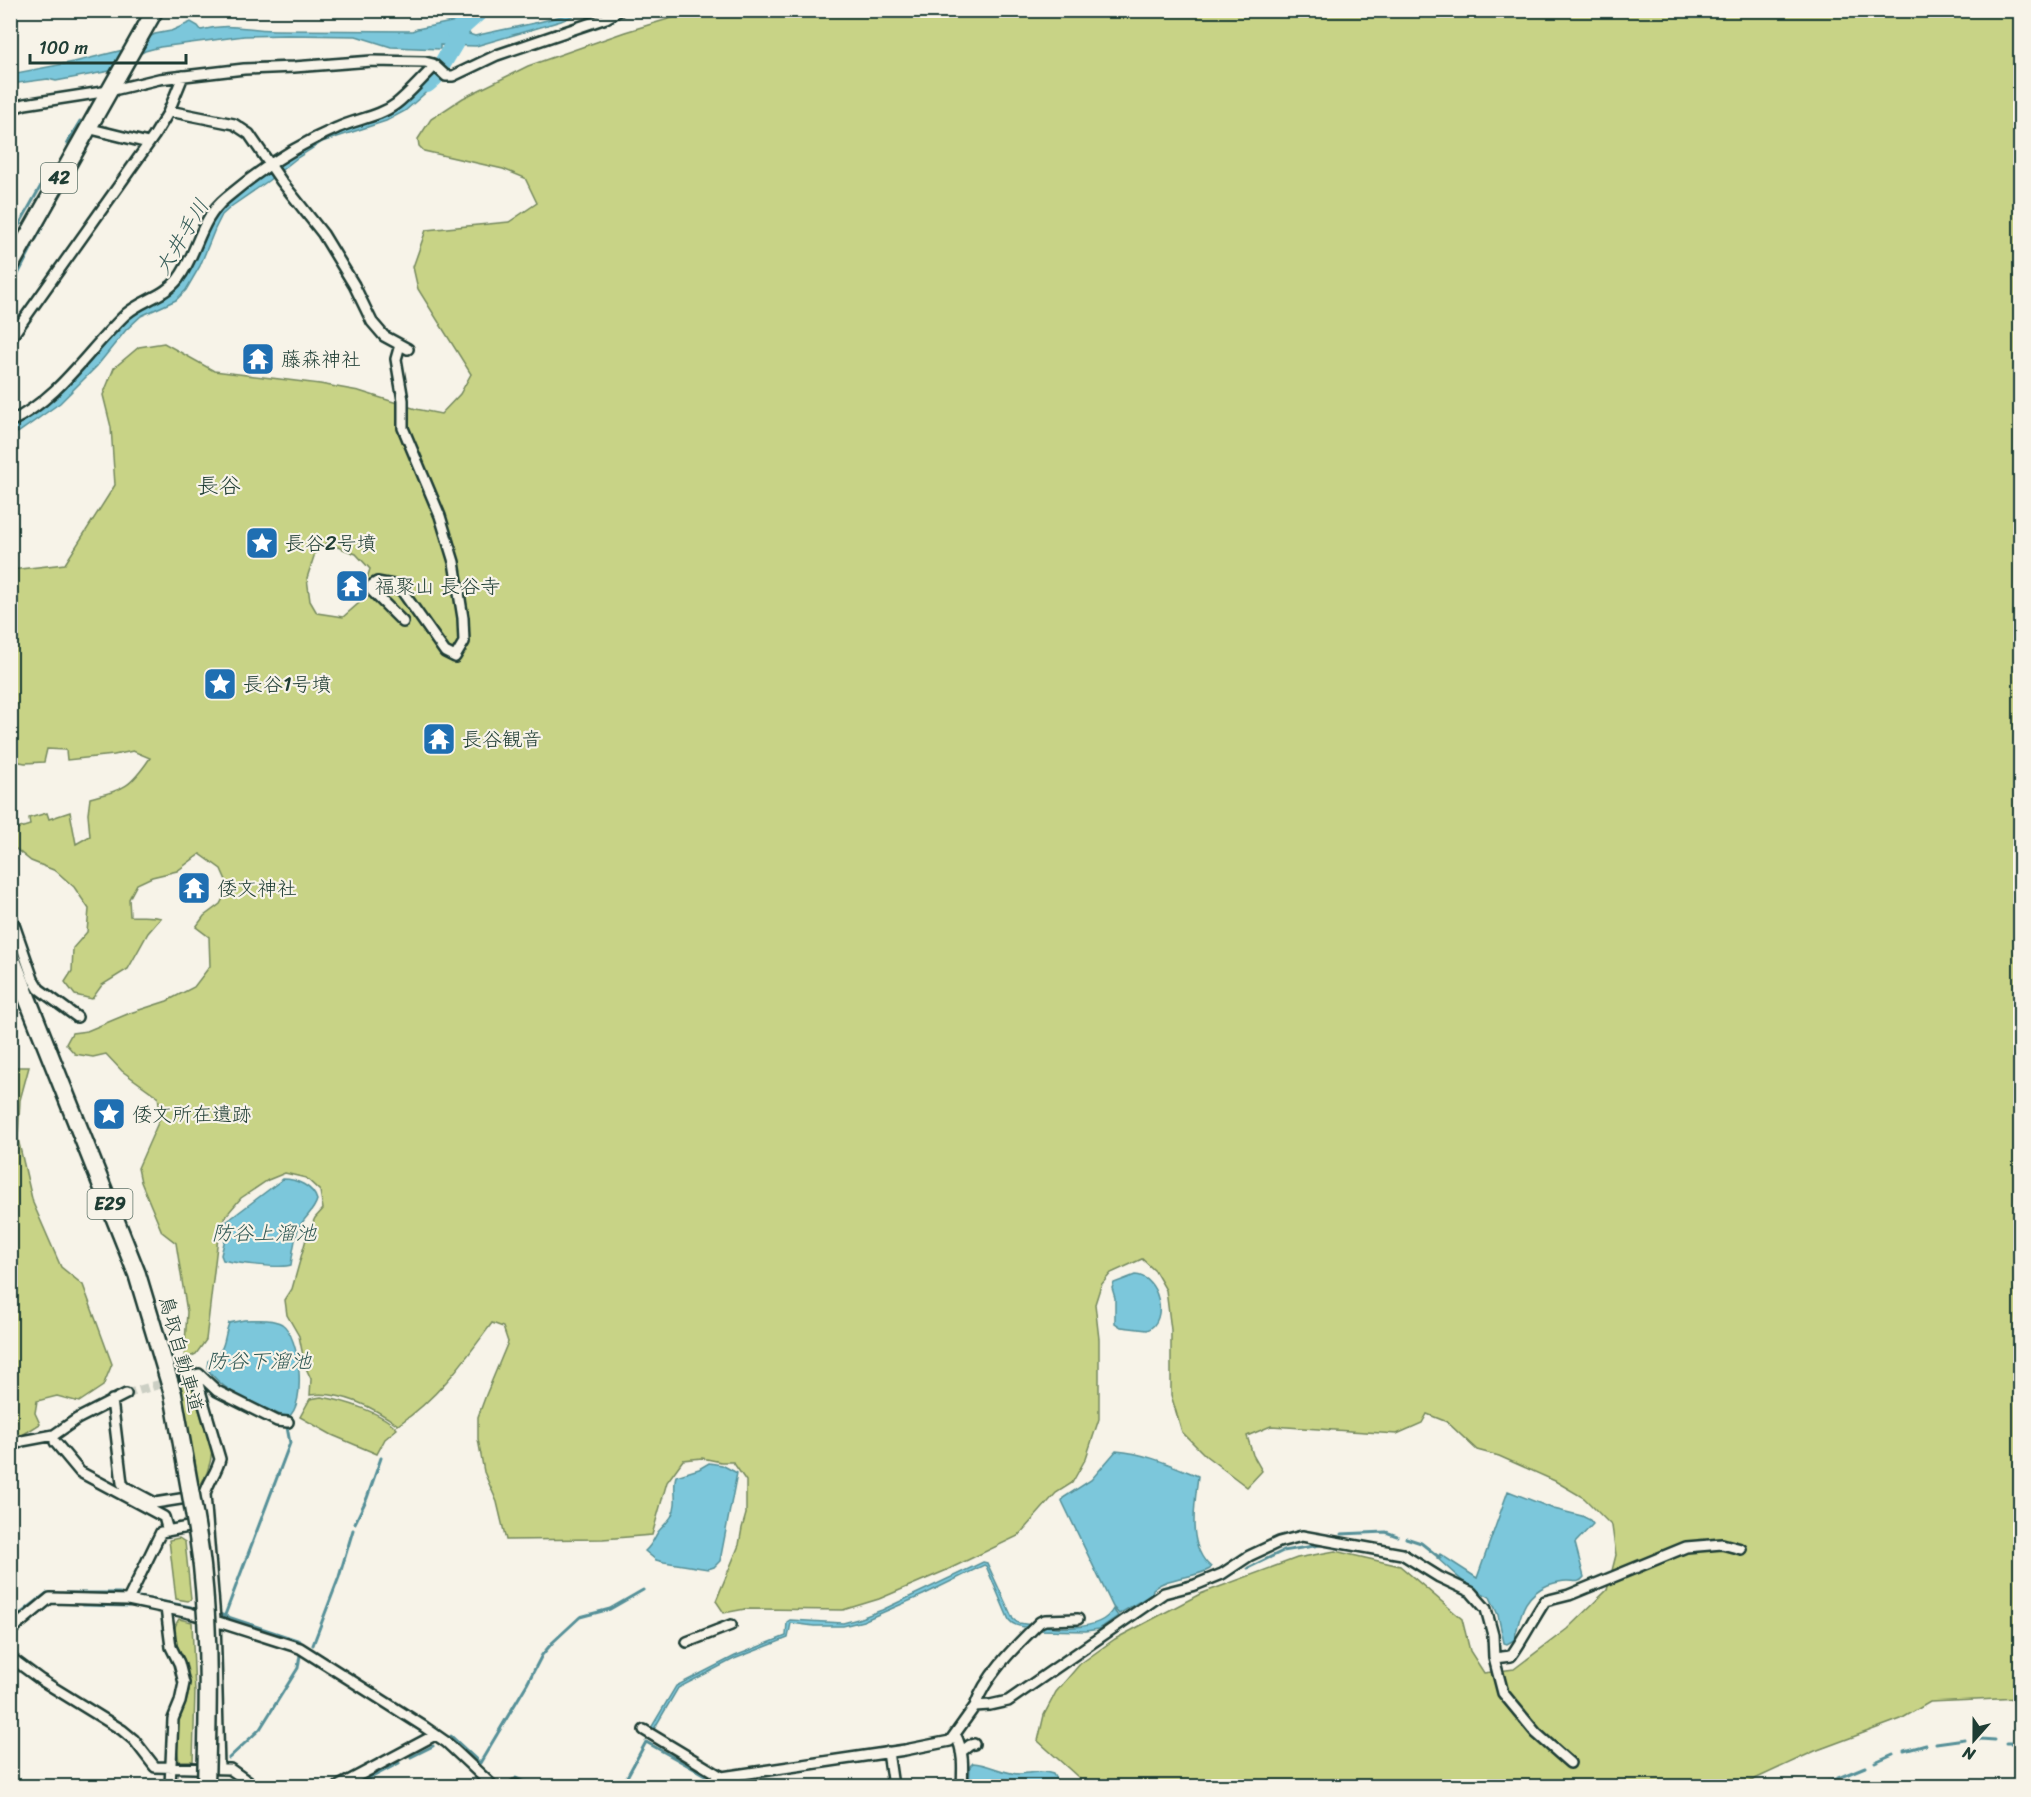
<svg xmlns="http://www.w3.org/2000/svg" width="2031" height="1797" font-family="Sriracha,'Klee One',sans-serif">
<style>
.green{fill:#c8d386;stroke:#74885d;stroke-width:1.5;fill-rule:evenodd}
.water{fill:#7bc7db;stroke:#569098;stroke-width:1.5}
.lines{fill:none;stroke-linecap:round;stroke-linejoin:round}
.stream{stroke:#569098;stroke-width:3}
.river{stroke:#7bc7db;stroke-width:18}
.minor-tunnel{stroke:#cccfc4;stroke-width:9;stroke-dasharray:9 4.5;stroke-linecap:butt}
.minor-casing{stroke:#1f3d34;stroke-width:14}
.primary-casing{stroke:#1f3d34;stroke-width:20}
.motorway-casing{stroke:#1f3d34;stroke-width:21}
.minor{stroke:#f7f3e8;stroke-width:9}
.primary{stroke:#f7f3e8;stroke-width:15}
.motorway{stroke:#f7f3e8;stroke-width:16}
.motorway-bridge-casing{stroke:#1f3d34;stroke-width:21;stroke-linecap:butt}
.motorway-bridge{stroke:#f7f3e8;stroke-width:16}
.labels{text-anchor:middle;dominant-baseline:central;stroke-width:4.5;stroke-linejoin:round;paint-order:stroke}
.shield{fill:#f7f3e8;stroke:#60746a;stroke-width:1.5}
.shield-label{font-size:18px;font-weight:bold;fill:#1f3d34}
.poi-label{font-size:20px;fill:#1f3d34;stroke:#f7f3e8;text-anchor:start}
.street-label{font-size:20px;fill:#1f3d34;stroke:#f7f3e8}
.water-label{font-size:21px;font-style:italic;fill:#315955;stroke:#f7f3e8}
.quarter-label{font-size:22px;fill:#1f3d34;stroke:#f7f3e8}
</style>
<rect width="100%" height="100%" fill="#f7f3e8"/>
<filter id="ink" filterUnits="userSpaceOnUse"><feTurbulence type="fractalNoise" baseFrequency=".0167" numOctaves="2"/><feDisplacementMap in="SourceGraphic" scale="12" xChannelSelector="R" yChannelSelector="G"/><feConvolveMatrix kernelMatrix="1 2 1 2 8 2 1 2 1" color-interpolation-filters="sRGB"/></filter>
<g filter="url(#ink)">
<!-- green -->
<path class="green" d="M698 10H828C838 15 848 16 858 10L2020 11V1698L1930 1702 1901 1719 1815 1751 1740 1786H1084L1078 1777 1038 1741 1044 1715 1056 1692 1080 1664 1115 1639 1200 1594 1297 1558 1335 1551 1400 1566 1462 1619 1470 1651 1484 1673 1514 1669 1567 1629 1607 1590 1616 1555 1612 1526 1584 1498 1555 1481 1499 1456 1477 1450 1447 1422 1427 1414 1422 1423 1397 1434 1271 1426 1247 1436 1253 1455 1262 1471 1247 1487 1206 1456 1182 1432 1171 1395V1330L1166 1290 1155 1271 1142 1259 1111 1273 1101 1285 1095 1304 1099 1339V1419L1086 1458 1072 1483 1056 1493 1018 1536 947 1570 879 1599 843 1610 745 1609 724 1613 716 1601 739 1545 742 1528 746 1514V1481L733 1462H721L702 1458 683 1460 667 1482 652 1535 603 1539 506 1540 497 1502 484 1472 478 1439V1417L486 1395 508 1342 503 1327 492 1323C464 1361 438 1398 398 1425 375 1408 340 1390 310 1395L311 1379 305 1366 299 1336 287 1315 285 1300 292 1289 308 1232 315 1218 323 1209 320 1191 306 1178 285 1173 268 1180 241 1198 224 1218 218 1237 206 1340 196 1354 184 1360 187 1312 176 1243 162 1232 141 1182 138 1168 161 1116 158 1097 122 1071 106 1054 93 1057 75 1054 66 1044 72 1033 87 1031 130 1013 167 1001 194 987 210 966 209 937 196 927 204 916 220 904 229 887 221 869 200 854 177 871 152 877 137 884 129 899 130 916C142 917 149 915 161 918L148 933 128 969 102 985 92 999 75 995 65 982 72 971 73 948 87 932 89 909 74 887 56 871 31 861 11 845 10 831 30 825 29 818 47 813 49 819 70 812 76 844 90 836 88 814 90 798C124 789 129 789 150 758L133 751 114 755 67 760 66 750 47 749 44 762 25 763 15 761 11 754V570L65 564 115 485 111 427 103 395 114 368 139 347 164 343 214 371 320 384 359 391 416 409 441 414 460 394 471 374 418 289 413 267 426 230 509 222 537 203 525 178 503 169 424 151 419 146 418 139 431 119 463 98 528 66 625 32ZM327 543 356 554 370 569 359 603 343 617 317 613 310 601 307 578 316 550Z
M11 1067H29L20 1100 18 1139 33 1203 61 1267 83 1285 112 1364 103 1386 79 1402 57 1396 37 1401 35 1413 40 1424 24 1434 11 1437Z
M184 1383 191 1385 212 1450C211 1463 206 1482 195 1489L179 1386Z
M321 1397C342 1400 384 1413 397 1429L385 1439 377 1454 332 1435 300 1417 310 1399Z
M179 1538 185 1542 191 1599 188 1601 176 1599 169 1540Z
M179 1619 192 1622 195 1692 193 1761H179C177 1750 175 1733 178 1723 182 1709 191 1697 189 1682 189 1674 187 1666 184 1659 177 1646 169 1633 179 1619Z"/>
<!-- water -->
<path class="water" d="M576 11H584L561 21 476 46 440 45V49L391 47 356 36 288 35 244 36 160 47 145 51 110 71 56 81 48 79 11 84V74L74 62 123 50 155 34 171 31 191 22 198 26 201 30C230 22 246 30 274 30 320 30 366 31 412 31L417 29 476 17 469 32V34L475 36C509 27 543 24 576 11Z
M433 72 441 79 405 111 386 121 322 142 297 158 268 181 232 206 222 215 215 229 200 266 186 290 176 300 141 316 126 330 97 366 60 403 19 432 11 435V427L55 396 79 372 136 310 175 288 214 214 239 191 292 155 333 131 391 111Z
M283 1179C296 1179 313 1186 317 1200 314 1211 305 1217 299 1227 294 1239 293 1252 291 1265 281 1269 235 1263 223 1260L221 1255 226 1235V1222Z
M1135 1275C1158 1275 1170 1321 1147 1330L1121 1327 1115 1323V1298L1112 1288 1114 1283Z
M244 1320C256 1320 271 1318 282 1324 300 1336 307 1405 288 1417H285C258 1404 223 1394 207 1368L208 1361C228 1349 222 1342 229 1323Z
M1116 1451C1145 1453 1171 1465 1198 1476 1195 1504 1186 1546 1211 1567L1210 1569C1192 1579 1169 1576 1153 1589L1152 1594 1119 1614 1113 1607 1062 1501 1063 1498 1091 1480Z
M709 1463 722 1465 737 1473 720 1561 714 1567 708 1569 664 1562 656 1560 645 1551C652 1545 653 1540 658 1532 666 1522 674 1518 675 1504 676 1495 673 1485 676 1476L699 1469Z
M1508 1491 1554 1509 1582 1516 1590 1520 1593 1524 1575 1543 1584 1577C1579 1584 1574 1581 1567 1581 1560 1581 1554 1583 1548 1585 1522 1596 1521 1615 1514 1640L1507 1644 1504 1643 1498 1615 1490 1597 1468 1586 1437 1558 1440 1554 1477 1578Z
M983 1562 987 1563 1013 1619 1018 1623C1043 1626 1099 1636 1113 1609L1118 1616 1099 1629 1086 1631 1036 1630C1027 1625 1016 1629 1009 1620L986 1566 984 1565 923 1595 863 1621 843 1626H814L791 1623 788 1638 734 1659 678 1688 654 1729 651 1728 676 1686 735 1656 786 1636 787 1622 790 1620 843 1623 858 1619 882 1610Z
M973 1763C989 1764 1004 1774 1020 1774 1032 1773 1042 1770 1053 1774L1060 1786H969L970 1766Z"/>
<g class="lines">
<!-- stream -->
<path class="stream" d="M67 143 80 121
M14 234 47 175
M36 239 61 192
M10 290 32 247
M355 1523 367 1498 381 1458
M1341 1534 1386 1532 1397 1536
M1406 1538 1421 1543 1440 1558
M1248 1568 1283 1551 1326 1544
M139 1597 191 1607
M83 1605 129 1606
M216 1613 300 1641
M225 1615 290 1443 287 1427
M10 1622 47 1593H120
M313 1645 339 1577 353 1530
M451 1736 480 1763 527 1684 542 1655 553 1642 580 1617 610 1609 643 1590
M1980 1739 1995 1740
M1936 1743 1965 1739
M2006 1743H2020
M1904 1751 1926 1745
M411 1757 433 1746
M229 1758 260 1729 298 1668 300 1655
M1875 1762 1893 1754
M516 1778 534 1786
M1807 1784 1831 1781 1865 1767
M355 1786 399 1763
M622 1786 646 1742 705 1775"/>
<!-- river -->
<path class="river" d="M455 33 481 10
M427 84 434 78 457 39"/>
<!-- minor-tunnel -->
<path class="minor-tunnel" d="M126 1394 185 1377"/>
<defs>
<path id="minor" d="M10 109 25 104 109 91 159 79 244 69 294 67 372 61 425 62 433 64 446 76H453L497 55 606 18 620 10
M169 111 234 124 249 134 282 182 323 234 354 285 372 322 384 336 408 349
M87 128 148 143
M10 339 154 136 168 113 183 76
M400 345 396 359 403 400V428L440 516 454 562 463 618 464 642 455 657 445 652 402 591 393 585 377 582 372 585V591L403 622
M10 422C61 397 87 351 126 314 142 300 165 296 178 279 198 253 199 220 226 198 259 170 297 145 337 128 356 119 379 117 396 104 410 93 422 78 435 66
M10 913 33 979 39 989 77 1017
M192 1376 199 1374 217 1391 277 1421 288 1422
M185 1377 192 1376 198 1384 220 1459C217 1472 208 1482 205 1494L215 1619 219 1768
M112 1400 122 1483 125 1487 155 1503 193 1497
M55 1442 80 1472 164 1517 168 1531
M10 1447 22 1441 54 1435 77 1419 126 1394
M128 1600 161 1532 199 1525
M166 1608 171 1647 179 1663 184 1683 180 1702 173 1719 170 1786
M10 1631 50 1598 128 1600 190 1613 300 1648 423 1726 446 1742 493 1786
M687 1642 731 1625
M10 1657 41 1680 122 1730 134 1740 155 1767 230 1769 254 1786
M1494 1658 1511 1656C1524 1638 1533 1619 1545 1601L1569 1595 1686 1547 1722 1544 1741 1549
M975 1706C986 1674 1016 1646 1040 1622L1045 1620 1078 1619
M644 1730 722 1777
M955 1734C964 1750 963 1768 962 1786
M888 1752 893 1786
M961 1752 970 1745 974 1744
M339 1786 435 1735
M514 1786 515 1785 518 1786
M707 1786 709 1783 722 1777 905 1750 950 1741 975 1706 990 1705 1008 1701 1164 1593 1195 1585 1222 1574 1249 1556 1279 1542 1302 1536 1402 1554 1439 1577 1471 1592 1486 1609 1493 1635 1494 1658 1503 1693 1536 1733 1570 1763"/>
<path id="primary" d="M10 267 155 10"/>
<path id="motorway" d="M10 955 137 1274 173 1394 185 1461"/>
</defs>
<!-- minor casing -->
<use href="#minor" class="minor-casing"/>
<!-- primary casing -->
<use href="#primary" class="primary-casing"/>
<!-- motorway casing -->
<use href="#motorway" class="motorway-casing"/>
<!-- minor -->
<use href="#minor" class="minor"/>
<!-- primary -->
<use href="#primary" class="primary"/>
<!-- motorway -->
<use href="#motorway" class="motorway"/>
<defs>
<path id="motorway-bridge" d="M185 1461C191 1496 198 1531 202 1566 210 1639 208 1713 206 1786"/>
</defs>
<!-- motorway-bridge casing -->
<use href="#motorway-bridge" class="motorway-bridge-casing"/>
<!-- motorway-bridge -->
<use href="#motorway-bridge" class="motorway-bridge"/>
</g>
</g>
<!-- icons -->
<defs>
<symbol id="temple-square" viewBox="-11 -11 22 22"><rect x="-9" y="-9" width="18" height="18" rx="4" fill="#1f6fb2" stroke="#f7f3e8"/><path d="M0-6L5-2H3V0L6.5 2.5H4V6H1.5V3h-3V6H-4V2.5H-6.5L-3 0V-2H-5Z" fill="#fff"/></symbol>
<symbol id="sight-square" viewBox="-11 -11 22 22"><rect x="-9" y="-9" width="18" height="18" rx="4" fill="#1f6fb2" stroke="#f7f3e8"/><path d="M0-6L1.8-2.2L6-1.7L2.9 1.2L3.7 5.4L0 3.3L-3.7 5.4L-2.9 1.2L-6-1.7L-1.8-2.2Z" fill="#fff"/></symbol>
</defs>
<g fill-rule="evenodd">
<use href="#temple-square" x="239" y="340" width="38" height="38"/>
<use href="#sight-square" x="243" y="524" width="38" height="38"/>
<use href="#temple-square" x="333" y="567" width="38" height="38"/>
<use href="#sight-square" x="201" y="665" width="38" height="38"/>
<use href="#temple-square" x="420" y="720" width="38" height="38"/>
<use href="#temple-square" x="175" y="869" width="38" height="38"/>
<use href="#sight-square" x="90" y="1095" width="38" height="38"/>
</g>
<g class="labels">
<!-- shield labels -->
<g class="shield">
<rect x="41" y="163" width="36" height="30" rx="4.5"/>
<rect x="87.5" y="1189" width="45" height="30" rx="4.5"/>
</g>
<g class="shield-label">
<text x="59" y="178">42</text>
<text x="110" y="1204">E29</text>
</g>
<!-- poi labels -->
<g class="poi-label">
<text x="281" y="359">藤森神社</text>
<text x="285" y="543">長谷2号墳</text>
<text x="375" y="586">福聚山 長谷寺</text>
<text x="243" y="684">長谷1号墳</text>
<text x="462" y="739">長谷観音</text>
<text x="217" y="888">倭文神社</text>
<text x="132" y="1114">倭文所在遺跡</text>
</g>
<!-- street labels -->
<g class="street-label">
<text transform="translate(181 1354) rotate(75)">鳥取自動車道</text>
</g>
<!-- water labels -->
<g class="water-label">
<text transform="translate(182 237) rotate(-59)">大井手川</text>
<text x="264" y="1233">防谷上溜池</text>
<text x="259" y="1361">防谷下溜池</text>
</g>
<!-- quarter labels -->
<g class="quarter-label">
<text x="219" y="485">長谷</text>
</g>
</g>
<!-- margin -->
<rect width="2031" height="1797" fill="none" stroke="#f7f3e8" stroke-width="36"/>
<rect x="18" y="18" width="1995" height="1761" fill="none" stroke="#1f3d34" stroke-width="2" filter="url(#ink)"/>
<!-- north arrow -->
<g transform="translate(1974 1740) rotate(201)" stroke="#f7f3e8" stroke-width="4.5" paint-order="stroke">
<path d="M0-4.5L10 22L0 15L-10 22Z" fill="#1f3d34"/>
<text y="-9" font-size="16" font-weight="bold" text-anchor="middle" fill="#1f3d34">N</text>
</g>
<!-- scale -->
<path d="M30 54v9h156v-9" fill="none" stroke="#1f3d34" stroke-width="3"/>
<text x="39" y="54" font-size="18" fill="#1f3d34" stroke="#f7f3e8" stroke-width="4.5" paint-order="stroke">100 m</text>
</svg>
